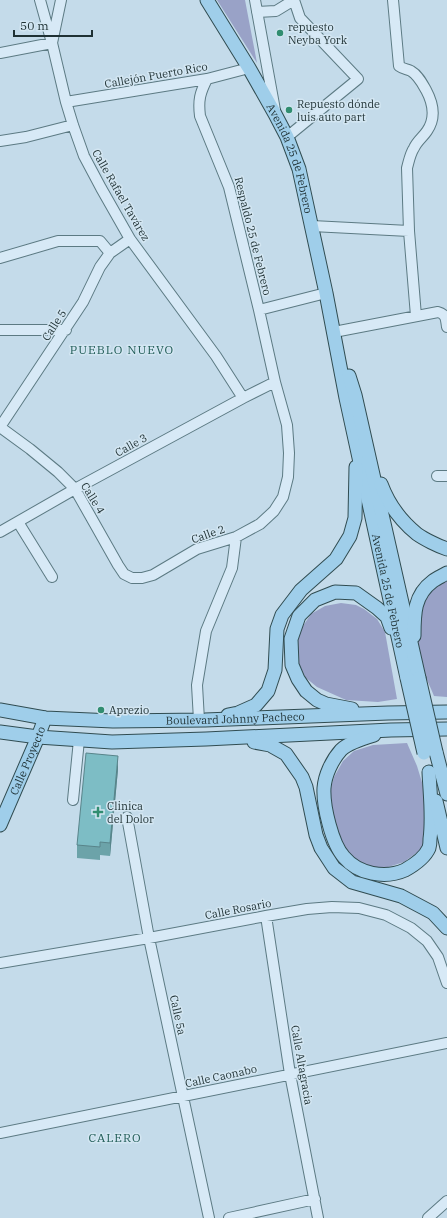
<svg xmlns="http://www.w3.org/2000/svg" width="447" height="1218" font-family="'IBM Plex Serif',serif">
<style>
.green{fill:#99a2c7}
.lines{fill:none;stroke-linecap:round;stroke-linejoin:round}
.minor-casing{stroke:#5c7a83;stroke-width:12}
.major-casing{stroke:#304c51;stroke-width:15}
.minor{stroke:#d7e9f6;stroke-width:10}
.major{stroke:#9fceea;stroke-width:13}
.major-bridge-casing{stroke:#304c51;stroke-width:15;stroke-linecap:butt}
.major-bridge{stroke:#9fceea;stroke-width:13}
.wall{fill:#6ca3a9}
.shaded-wall{fill:#58848a}
.building{fill:#7dbdc5;stroke:#58848a}
.poi-dot{fill:#318d70;stroke:#d3e6f2;stroke-width:1.5}
.labels{text-anchor:middle;dominant-baseline:central;stroke-width:3;stroke-linejoin:round;paint-order:stroke}
.poi-label{font-size:11px;fill:#1f3134;stroke:#d3e6f2;text-anchor:start}
.street-label{font-size:11px;fill:#1f3134;stroke:#d3e6f2}
.neighbourhood-label{font-size:12px;letter-spacing:1px;fill:#225d58;stroke:#d3e6f2}
</style>
<rect width="100%" height="100%" fill="#c4dbea"/>
<!-- green -->
<path class="green" d="M217 0H245L257 63Z
M447 581V697L434 696C431 688 427 681 424 673 417 652 414 617 425 597 430 588 438 584 447 581Z
M341 603 356 605 364 609 377 619 385 632 387 643 397 699 378 702 346 700 317 687 306 678 299 664 296 648 299 632 311 614 325 606Z
M407 743 417 766 428 802 427 840 419 851 404 862 385 868 366 867 352 860 335 832 329 795 334 777 343 761 354 751 373 745Z"/>
<g class="lines">
<defs>
<path id="minor" d="M40 0 52 43 66 102 73 125 84 156 101 188 130 239 216 356 243 398
M255 0 275 110
M393 0 399 66C403 69 407 69 411 71 418 75 422 83 426 90 433 103 436 118 427 131 423 137 417 141 414 148 410 154 409 161 407 168L409 231 416 316
M257 12 276 11 294 0
M0 53 52 43 61 0
M66 102 207 79 249 68
M287 137 358 79 300 18 294 0
M0 141 26 137 73 125
M312 226 409 231
M0 258 58 241H100L110 253
M259 310 326 293
M0 330H66
M334 332 438 312C446 314 446 319 447 327
M0 427 30 449 58 472 75 489 118 565 124 574 132 578H142L153 575 197 549 236 537 260 524 274 511 283 497 288 477 289 453 287 425 275 382 259 310 229 187 200 116C198 100 200 93 207 79
M0 427 83 302 100 267 110 253 130 239
M437 476H447
M18 522 52 577
M0 532 75 489 243 398 275 382
M199 720 197 685 206 631 232 568 236 537
M73 800 79 740
M127 817 149 938 209 1218
M266 916 290 1074 318 1218
M0 963 149 938 266 916 307 909 332 907 359 908 386 915 411 928 427 941 438 957 447 983
M0 1133 447 1043
M229 1218 315 1199
M428 1218 447 1201"/>
<g id="major">
<path id="s1" d="M207 0 249 68 275 114 287 137 299 169 326 293 346 398 407 678"/>
<path d="M349 376 355 395 419 678"/>
<path d="M381 484C388 503 401 521 417 534 424 539 438 546 447 549"/>
<path d="M414 636C414 614 414 595 433 581 437 578 442 576 447 573"/>
<path d="M352 709 326 704 317 700 306 691 298 679 292 665 291 639 299 616 315 600 335 592 356 593 377 608 387 617 391 628"/>
<path id="s2" d="M0 710 45 718 113 721 205 720 388 713 447 712"/>
<path d="M228 715 238 713 256 705 268 691 275 670 277 629 282 615 301 590 336 559 350 536 355 518 356 467"/>
<path d="M0 732 38 737 112 742 206 739 391 730 447 729"/>
<path d="M374 735C364 738 348 743 341 750 332 760 325 775 324 788 323 806 332 844 344 857 358 874 385 879 405 870 414 865 425 857 429 848 430 845 430 841 430 839 433 817 430 794 429 772"/>
<path d="M254 742 270 745 286 754 302 777 306 787 316 835 321 848 334 868 352 882 401 896 433 913 447 928"/>
<path d="M436 752 447 794"/>
<path d="M436 801 447 848"/>
<path id="s3" d="M0 825 38 737 45 718"/>
</g>
</defs>
<!-- minor casing -->
<use href="#minor" class="minor-casing"/>
<!-- major casing -->
<use href="#major" class="major-casing"/>
<!-- minor -->
<use href="#minor" class="minor"/>
<!-- major -->
<use href="#major" class="major"/>
<defs>
<path id="major-bridge" d="M407 678 424 753
M419 678 436 752"/>
</defs>
<!-- major-bridge casing -->
<use href="#major-bridge" class="major-bridge-casing"/>
<!-- major-bridge -->
<use href="#major-bridge" class="major-bridge"/>
</g>
<!-- wall -->
<path class="wall" d="M118 769 110 856 100 855V860L77 858V845Z"/>
<!-- shaded-wall -->
<path class="shaded-wall" d="M118 756V769L110 856V843Z"/>
<!-- building -->
<path class="building" d="M86 753 118 756 110 843 100 842V847L77 845Z"/>
<!-- markers -->
<g class="poi-dot">
<circle cx="280" cy="33" r="4"/>
<circle cx="289" cy="110" r="4"/>
<circle cx="101" cy="710" r="4"/>
<path d="M96 806h4v4h4v4h-4v4h-4v-4h-4v-4h4z"/>
</g>
<g class="labels">
<!-- poi labels -->
<g class="poi-label">
<text x="288" y="27">repuesto<tspan x="288" dy="13">Neyba York</tspan></text>
<text x="297" y="104">Repuesto dónde<tspan x="297" dy="13">luis auto part</tspan></text>
<text x="109" y="710">Aprezio</text>
<text x="107" y="806">Clinica<tspan x="107" dy="13">del Dolor</tspan></text>
</g>
<!-- street labels -->
<g class="street-label">
<text transform="translate(156 75) rotate(-10)">Callejón Puerto Rico</text>
<text stroke="none"><textPath href="#s1" startOffset="180">Avenida 25 de Febrero</textPath></text>
<text transform="translate(121 195) rotate(60)">Calle Rafael Tavárez</text>
<text transform="translate(253 236) rotate(76)">Respaldo 25 de Febrero</text>
<text transform="translate(54 325) rotate(-57)">Calle 5</text>
<text transform="translate(131 445) rotate(-29)">Calle 3</text>
<text transform="translate(93 498) rotate(58)">Calle 4</text>
<text transform="translate(208 534) rotate(-19)">Calle 2</text>
<text stroke="none"><textPath href="#s1" startOffset="624">Avenida 25 de Febrero</textPath></text>
<text stroke="none"><textPath href="#s2" startOffset="236">Boulevard Johnny Pacheco</textPath></text>
<text stroke="none"><textPath href="#s3" startOffset="70">Calle Proyecto</textPath></text>
<text transform="translate(238 909) rotate(-11)">Calle Rosario</text>
<text transform="translate(178 1015) rotate(78)">Calle 5a</text>
<text transform="translate(302 1065) rotate(80)">Calle Altagracia</text>
<text transform="translate(221 1076) rotate(-12)">Calle Caonabo</text>
</g>
<!-- neighbourhood labels -->
<g class="neighbourhood-label">
<text x="122" y="349">PUEBLO NUEVO</text>
<text x="115" y="1137">CALERO</text>
</g>
</g>
<!-- scale -->
<path d="M14 30v6h78v-6" fill="none" stroke="#1f3134" stroke-width="2"/>
<text x="20" y="30" font-size="12" fill="#1f3134" stroke="#d3e6f2" stroke-width="3" paint-order="stroke">50 m</text>
</svg>
